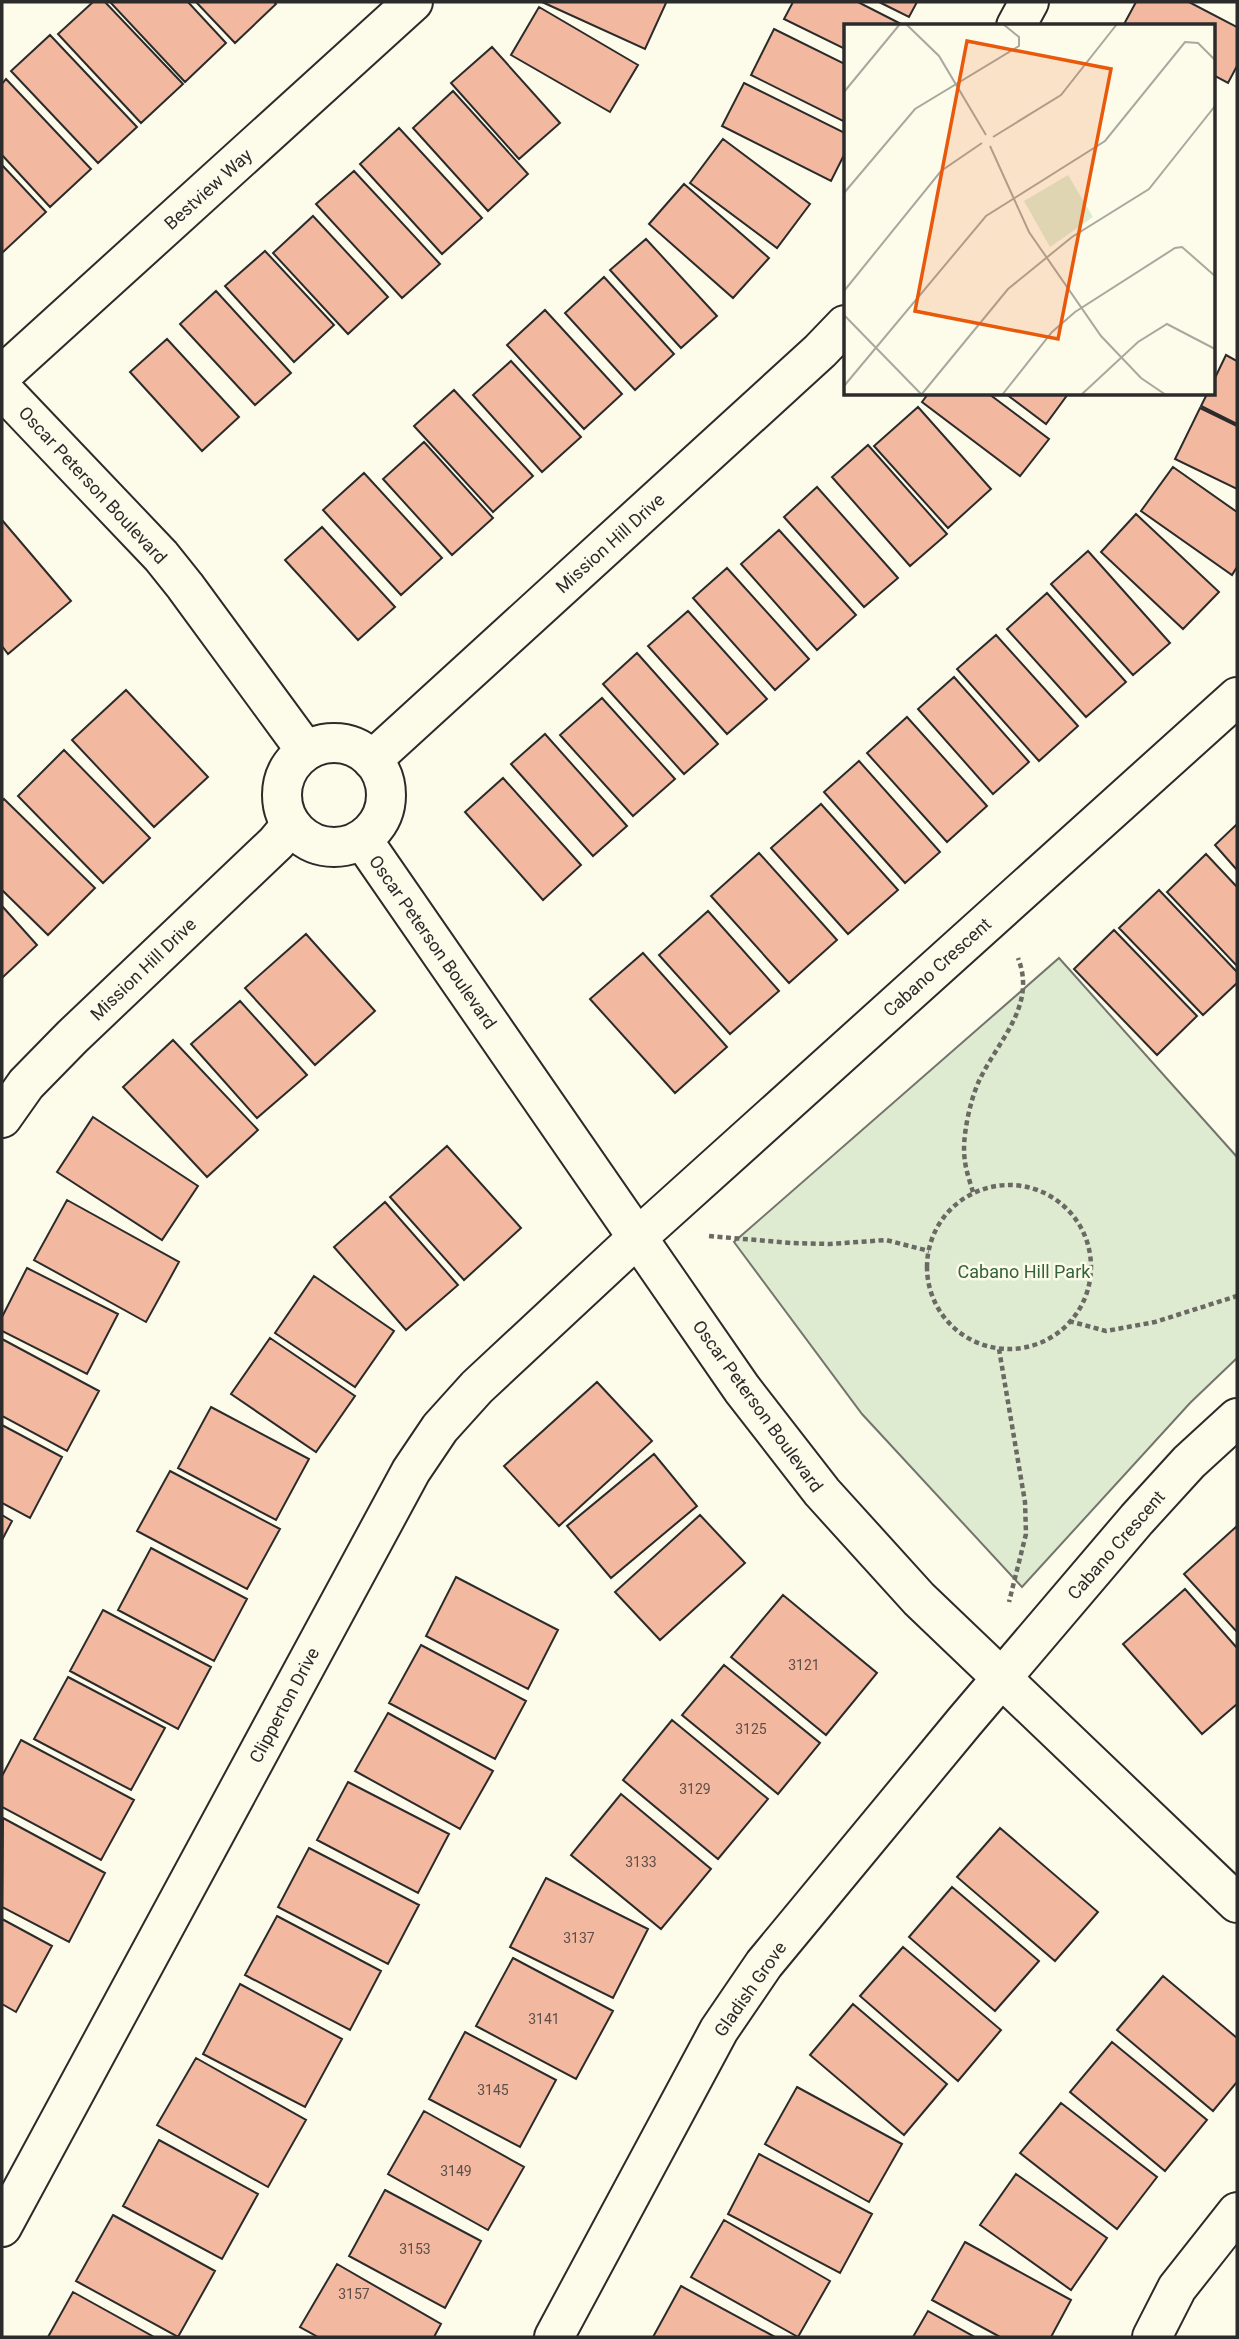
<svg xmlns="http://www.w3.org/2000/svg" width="1239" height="2339" font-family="Roboto,sans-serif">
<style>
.green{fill:#deebd1;stroke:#74746e;stroke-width:2}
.building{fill:#f2b8a0;stroke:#2b2b2b;stroke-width:2}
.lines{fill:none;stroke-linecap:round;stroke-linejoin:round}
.street-casing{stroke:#2b2b2b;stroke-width:42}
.secondary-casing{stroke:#2b2b2b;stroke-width:42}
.path{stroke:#6a6964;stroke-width:4.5;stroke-dasharray:5 3.5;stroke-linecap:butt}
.street{stroke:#fdfbea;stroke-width:38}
.secondary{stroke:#fdfbea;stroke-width:38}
.labels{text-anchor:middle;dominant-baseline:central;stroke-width:5;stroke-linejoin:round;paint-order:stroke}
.number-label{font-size:14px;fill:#5d4e48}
.street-label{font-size:18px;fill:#2b2b2b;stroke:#fdfbea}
.park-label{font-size:18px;fill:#34623c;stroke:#fdfbea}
.inset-road{fill:none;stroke:#a9a89e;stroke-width:2}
.view{fill:#e8590c;fill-opacity:0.15;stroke:#e8590c;stroke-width:3.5}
.inset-edge{fill:none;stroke:#2b2b2b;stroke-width:3.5}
</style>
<rect width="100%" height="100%" fill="#fdfbea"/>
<!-- green -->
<path class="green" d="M1059 958 1237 1157V1358L1190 1403 1022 1587 862 1414 734 1242Z"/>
<!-- building -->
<path class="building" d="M93 2H105L183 84 141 123 58 34Z
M110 2H188L226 43 185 82Z
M196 2H274L276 4 235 43Z
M542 2H664L666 3 645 49Z
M793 2H858L905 26H845V49L784 19Z
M879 2H917L909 17Z
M1136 2H1189L1237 27V66L1228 83 1213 75V26H1123Z
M539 7 638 65 610 112 511 55Z
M774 29 845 64V122L751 75Z
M50 35 137 127 98 163 11 71Z
M492 47 560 123 519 159 451 83Z
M6 79 91 169 50 207 2 155V84Z
M744 83 845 133V153L831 181 722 126Z
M453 91 528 174 488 211 413 128Z
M399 128 482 218 442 254 360 164Z
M723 139 810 204 777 248 690 183Z
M2 165 46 212 2 253Z
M354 171 440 264 402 298 316 204Z
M684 184 769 258 733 298 649 224Z
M313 216 388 297 348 334 273 253Z
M646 239 717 316 681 348 610 270Z
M265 251 334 325 294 362 225 286Z
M604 277 674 354 635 390 565 313Z
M216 291 291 373 255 405 180 324Z
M545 310 622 394 584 429 507 345Z
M167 339 239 417 202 451 130 372Z
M1226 355 1237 361V424L1201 406 1207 394H1213V382Z
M511 361 581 437 542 472 473 395Z
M454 390 533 476 493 512 414 426Z
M928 394H989L1049 439 1020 476 922 402Z
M1006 394H1068L1046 424Z
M918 407 991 489 948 528 874 446Z
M1200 408 1237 426V489L1175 459Z
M424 442 493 518 452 555 383 479Z
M868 445 947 534 910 566 832 477Z
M1173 467 1237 512V567L1232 575 1141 511Z
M364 473 442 558 401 595 323 510Z
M817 487 898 578 864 607 784 517Z
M1136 514 1219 592 1183 629 1101 552Z
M2 520 71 601 8 654 2 646Z
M322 527 395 607 358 640 285 560Z
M779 530 856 615 817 650 741 564Z
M1088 551 1170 643 1133 675 1051 584Z
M727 568 809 659 775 690 693 598Z
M1047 593 1126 682 1086 717 1007 629Z
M688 611 767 699 727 734 648 646Z
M996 635 1078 726 1039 761 957 669Z
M637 653 718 744 684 774 603 684Z
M954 677 1029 762 993 794 918 709Z
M126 690 208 777 154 827 72 740Z
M602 698 675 779 633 816 560 735Z
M907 717 987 806 947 842 867 753Z
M545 734 627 826 593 856 511 764Z
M64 750 150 838 103 883 18 796Z
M859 761 940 852 905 883 824 792Z
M503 778 581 865 543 900 465 812Z
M4 799 95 888 48 935 2 890V801Z
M821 804 898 890 848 934 771 848Z
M1237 824V870L1215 845Z
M759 853 837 940 789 983 711 896Z
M1206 854 1237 887V966L1167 892Z
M1159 890 1237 972V983L1203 1015 1119 928Z
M2 906 37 945 2 978Z
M708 911 779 991 730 1034 659 955Z
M1114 930 1197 1016 1157 1055 1074 969Z
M306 934 375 1011 315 1065 245 988Z
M643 953 727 1047 675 1093 590 999Z
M240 1001 307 1075 257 1118 191 1044Z
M173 1040 258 1130 207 1177 123 1087Z
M93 1117 198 1186 162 1240 57 1172Z
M447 1146 521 1228 464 1280 390 1197Z
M67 1200 179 1262 146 1322 34 1260Z
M385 1202 458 1285 406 1330 334 1247Z
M27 1268 118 1314 87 1374 2 1331V1317Z
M314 1276 394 1331 355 1387 275 1333Z
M270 1338 355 1396 316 1452 231 1394Z
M2 1339 99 1391 67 1451 2 1416Z
M597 1382 652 1441 559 1526 504 1466Z
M211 1407 309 1459 276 1520 178 1468Z
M2 1425 62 1457 30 1518 2 1503Z
M654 1454 697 1506 611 1578 567 1526Z
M170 1471 280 1529 247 1589 137 1531Z
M2 1515 12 1521 2 1540Z
M700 1515 745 1563 660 1640 615 1592Z
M1237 1526V1632L1184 1574Z
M151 1548 247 1599 214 1661 118 1610Z
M456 1577 558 1630 528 1689 426 1636Z
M1185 1589 1237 1648V1704L1202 1734 1123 1644Z
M783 1595 877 1673 826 1735 731 1657Z
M103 1610 211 1667 178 1729 70 1671Z
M421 1645 526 1701 495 1759 389 1703Z
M724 1665 820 1743 778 1794 682 1715Z
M68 1677 165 1728 131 1790 34 1739Z
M388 1713 493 1771 460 1829 355 1771Z
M672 1720 768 1799 718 1859 623 1780Z
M21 1740 134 1800 101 1860 2 1807V1776Z
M348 1782 449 1834 418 1893 317 1840Z
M621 1794 711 1869 661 1929 571 1855Z
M3 1818 105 1873 69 1942 2 1907Z
M1000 1828 1098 1912 1055 1961 957 1877Z
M309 1848 419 1905 388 1964 278 1907Z
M546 1878 648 1929 613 1998 510 1947Z
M952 1887 1039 1961 995 2011 909 1937Z
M277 1916 381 1971 350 2030 245 1975Z
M2 1919 52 1946 16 2012 2 2004Z
M903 1947 1001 2030 958 2081 860 1996Z
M513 1958 613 2011 576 2079 476 2026Z
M1163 1976 1237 2038V2082L1213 2111 1117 2030Z
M240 1984 342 2039 305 2107 203 2054Z
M853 2004 947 2084 904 2135 810 2055Z
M465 2032 556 2080 520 2147 429 2099Z
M1112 2042 1207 2120 1165 2171 1070 2092Z
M196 2058 306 2120 268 2187 157 2125Z
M797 2087 902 2144 869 2202 765 2144Z
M1061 2103 1157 2177 1117 2229 1020 2153Z
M424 2111 524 2167 488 2230 388 2174Z
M159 2140 258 2194 222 2259 123 2206Z
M759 2154 872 2214 840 2273 728 2214Z
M1016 2174 1107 2238 1071 2290 980 2225Z
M385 2190 481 2241 445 2308 349 2256Z
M113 2215 215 2271 178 2337 76 2281Z
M724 2220 830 2281 798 2337 691 2277Z
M965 2242 1071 2300 1051 2337H1000L932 2300Z
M337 2264 441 2324 434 2337H318L300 2327Z
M681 2286 775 2337H653Z
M73 2292 154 2337H48Z
M928 2311 975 2337H913Z"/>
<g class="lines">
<defs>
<path id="street" d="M1016 26 1029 2
M2 375 413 2
M372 760 820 351 845 325
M2 1118 26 1084 72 1037 276 843 291 825
M2 2227 411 1471 440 1428 477 1387 638 1237 1237 697
M554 2337 719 2030 764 1964 965 1721 1137 1519 1189 1462 1237 1418
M1152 2337 1177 2288 1237 2212"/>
<path id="secondary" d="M2 389 161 556 185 586 306 751
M282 795a52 52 0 1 1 104 0a52 52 0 1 1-104 0Z
M362 839 742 1389 822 1492 919 1599 1237 1903"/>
</defs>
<!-- street casing -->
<use href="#street" class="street-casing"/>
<!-- secondary casing -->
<use href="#secondary" class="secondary-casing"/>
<!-- path -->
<path class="path" d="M927 1267a82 82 0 1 1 164 0a82 82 0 1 1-164 0Z
M973 1192C970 1182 966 1171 965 1161 961 1141 970 1100 979 1081 998 1040 1037 1006 1018 958
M709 1236 791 1243 830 1244 886 1240 929 1251
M1069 1321 1106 1331 1155 1322 1237 1296
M999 1349 1025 1502 1026 1534 1009 1602"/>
<!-- street -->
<use href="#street" class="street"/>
<!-- secondary -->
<use href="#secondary" class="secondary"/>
</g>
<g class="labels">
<!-- number labels -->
<g class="number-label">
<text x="804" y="1665">3121</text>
<text x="751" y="1729">3125</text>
<text x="695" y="1789">3129</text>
<text x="641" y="1862">3133</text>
<text x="579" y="1938">3137</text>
<text x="544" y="2019">3141</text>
<text x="493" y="2090">3145</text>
<text x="456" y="2171">3149</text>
<text x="415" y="2249">3153</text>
<text x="354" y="2294">3157</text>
</g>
<!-- street labels -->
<g class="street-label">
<text transform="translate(208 189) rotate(-42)">Bestview Way</text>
<text transform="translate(93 485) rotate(47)">Oscar Peterson Boulevard</text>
<text transform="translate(610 543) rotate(-42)">Mission Hill Drive</text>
<text transform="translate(433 942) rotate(55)">Oscar Peterson Boulevard</text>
<text transform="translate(937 967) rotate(-42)">Cabano Crescent</text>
<text transform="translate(143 969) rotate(-44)">Mission Hill Drive</text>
<text transform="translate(758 1406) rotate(54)">Oscar Peterson Boulevard</text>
<text transform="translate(1116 1545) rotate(-49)">Cabano Crescent</text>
<text transform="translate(284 1705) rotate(-62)">Clipperton Drive</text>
<text transform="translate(750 1989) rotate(-55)">Gladish Grove</text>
</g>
<!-- park labels -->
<g class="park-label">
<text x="1024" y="1271">Cabano Hill Park</text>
</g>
</g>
<!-- overview -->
<g transform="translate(844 24)">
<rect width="371" height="371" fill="#fdfbea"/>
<path d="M224 151 249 193 206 223 180 177Z" fill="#deebd1"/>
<path class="inset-road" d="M62 0 95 32 142 111M0 68 56 0M149 113 217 71 273 0M146 122 185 208 257 312 297 354 322 371M0 169 71 85 175 22V13L159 0M0 267 97 147 138 119M0 291 78 371M0 362 142 192 261 117 341 18 354 19 371 36M77 371 164 265 228 213 305 165 371 82M158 371 208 308 231 288 331 224 338 223 371 252M237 371 294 318 323 300 371 325"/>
<path class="view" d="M123 17 267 45 214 315 71 287Z"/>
<rect width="371" height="371" class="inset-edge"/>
</g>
<!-- border -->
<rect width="1239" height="2339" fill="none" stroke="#2b2b2b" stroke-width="7"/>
</svg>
